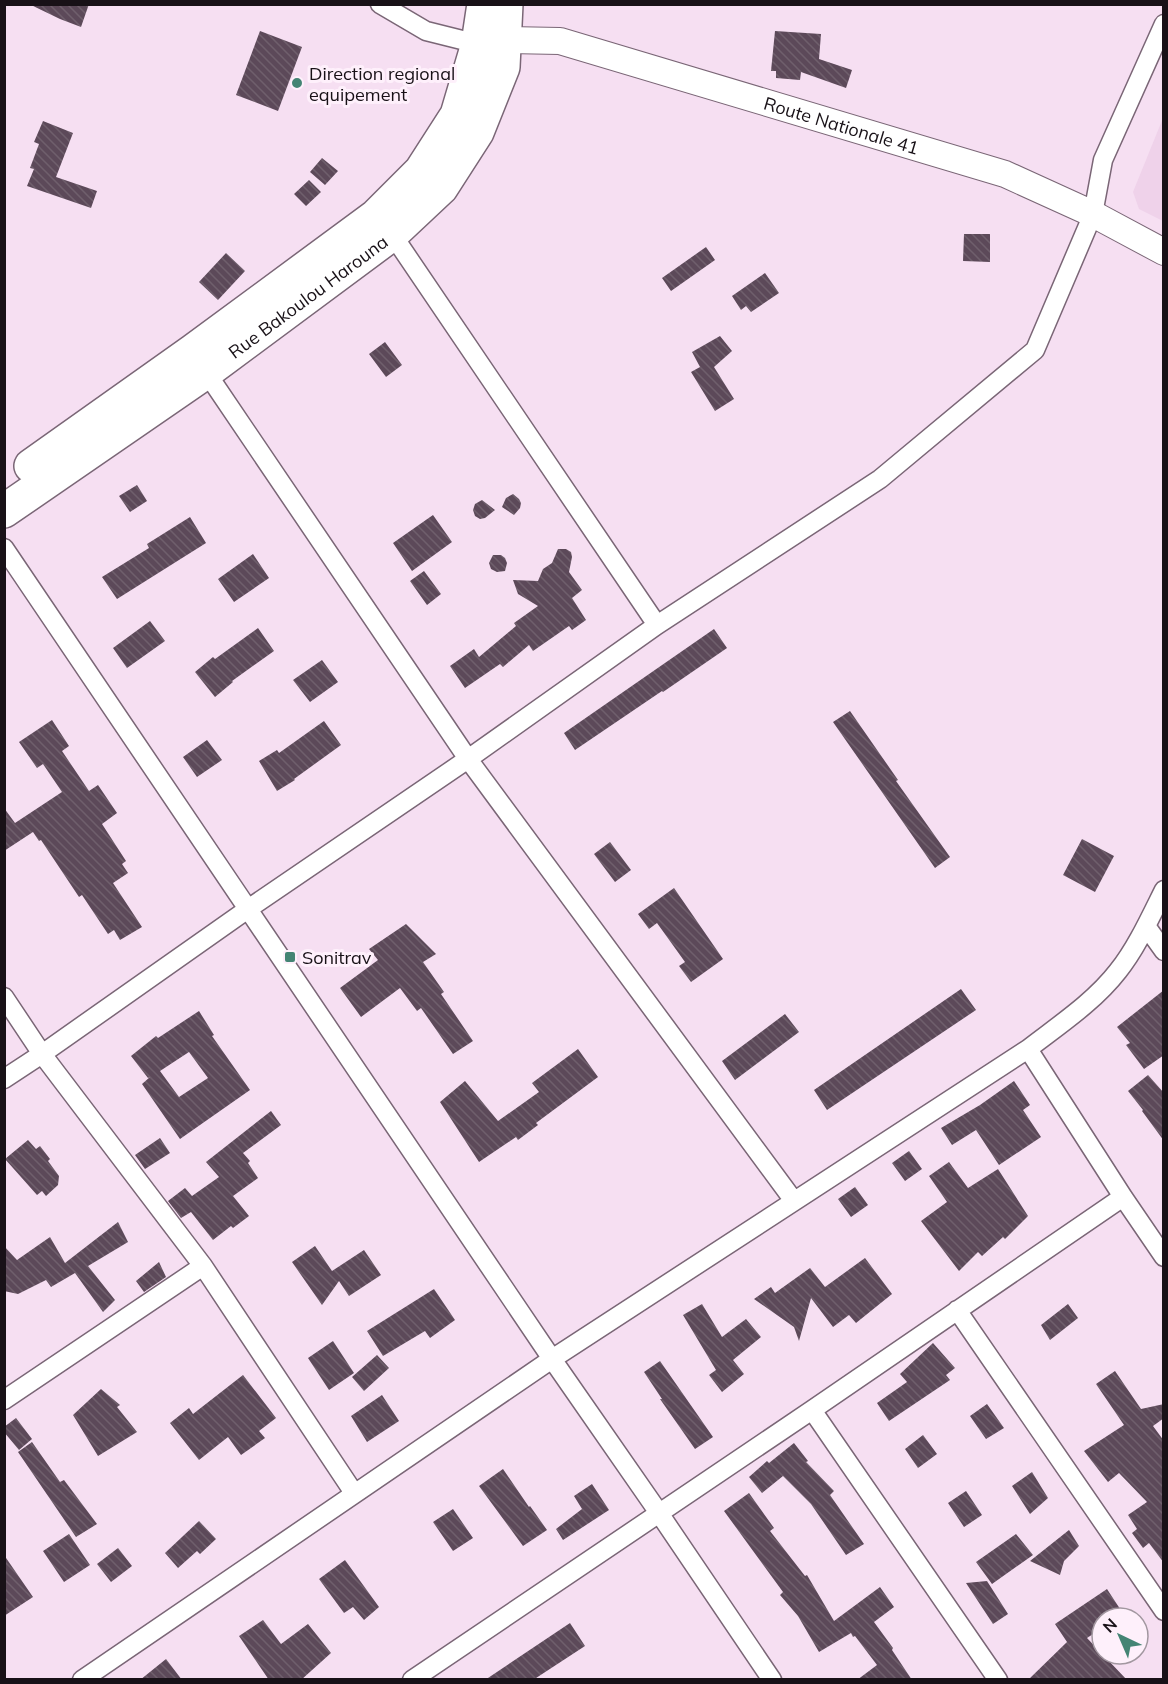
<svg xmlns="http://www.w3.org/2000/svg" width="1168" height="1684" font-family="Mulish,sans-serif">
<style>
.built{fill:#efd2ea}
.building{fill:url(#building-back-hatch);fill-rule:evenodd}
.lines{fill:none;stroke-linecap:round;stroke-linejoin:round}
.street-casing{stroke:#7a6676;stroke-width:21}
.secondary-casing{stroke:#7a6676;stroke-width:28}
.highway-casing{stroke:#7a6676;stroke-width:36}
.street{stroke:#fff;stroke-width:18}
.secondary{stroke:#fff;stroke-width:26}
.highway{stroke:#fff;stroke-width:33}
.poi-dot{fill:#448474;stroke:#fef0fb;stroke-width:2}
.labels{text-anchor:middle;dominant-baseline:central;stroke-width:6;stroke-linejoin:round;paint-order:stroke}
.poi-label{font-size:18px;fill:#181117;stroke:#fef0fb;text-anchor:start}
.street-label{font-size:18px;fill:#181117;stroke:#fef0fb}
</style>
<defs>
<pattern id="building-back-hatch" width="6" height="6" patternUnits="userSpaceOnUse" patternTransform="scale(1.5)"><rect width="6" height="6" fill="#5c4959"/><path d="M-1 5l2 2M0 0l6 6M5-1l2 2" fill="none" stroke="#6f5f6c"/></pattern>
</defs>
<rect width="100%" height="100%" fill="#f6dff2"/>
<!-- built -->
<path class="built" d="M1163 118V221L1139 209 1133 192Z"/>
<!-- building -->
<path class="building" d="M29 4H89L81 27 60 19Z
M260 31 302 47 278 111 236 95Z
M775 31 821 34 819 59 852 70 846 88 801 72 800 80 776 78V71H771Z
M43 121 73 133 56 177 97 191 91 208 27 186 34 169 30 168 39 144 34 142Z
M322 158 338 171 325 185 310 172Z
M309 180 321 192 306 206 294 194Z
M964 234H990V262L963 261Z
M706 247 715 260 671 291 662 278Z
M226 253 245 271 218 300 199 282Z
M765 273 779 293 751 312 746 306 741 310 732 296Z
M720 336 732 351 714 367 734 399 715 411 691 372 700 367 692 352Z
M385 342 402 365 386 377 369 354Z
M137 485 147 501 130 512 119 496Z
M513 494 519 499 521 503 520 508 514 515 502 507 506 498Z
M482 500 495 510 485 518 480 519 475 516 473 510 475 504Z
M433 515 452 542 412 571 393 543Z
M190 517 206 543 117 599 102 577 149 548 147 544Z
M558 549H566L571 552 572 557 569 572 582 590 572 598 586 620 572 630 569 626 533 651 529 645 503 667 500 664 465 688 450 666 474 649 479 657 516 626 514 623 538 606 518 594 513 580 538 581 543 569 552 563Z
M253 554 269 578 234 602 218 579Z
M493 555H501L505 558 507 563 505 571 497 572 491 569 489 563Z
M424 571 441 594 427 605 410 581Z
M150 621 165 641 127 668 113 648Z
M258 628 274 651 232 681 233 682 215 697 195 672 213 657 215 659Z
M714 629 727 648 663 692 662 691 575 750 564 733Z
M322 660 338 682 310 702 293 680Z
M850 711 898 780 896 781 950 857 935 868 833 722Z
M52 720 69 746 62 751 89 791 98 785 117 813 102 824 126 861 122 864 128 873 113 883 142 927 120 940 114 930 108 934 82 895 79 897 41 840 39 841 33 832 4 851V808L15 823 62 792 43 764 37 768 19 742Z
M324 721 341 745 294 779 295 780 277 791 259 761 277 750 279 753Z
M207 740 222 760 197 777 183 757Z
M1082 839 1114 856 1095 892 1063 875Z
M610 842 631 870 615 882 594 854Z
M674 888 723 959 691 982 679 966 685 962 657 923 649 929 638 914Z
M406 924 436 954 423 962 444 992 441 994 473 1041 453 1054 421 1008 417 1011 400 988 361 1017 340 988 378 960 369 949Z
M961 989 976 1010 827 1110 814 1090Z
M1164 990V1055L1144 1069 1126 1045 1130 1043 1117 1027Z
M199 1011 214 1035 212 1036 250 1090 180 1139 142 1084 150 1077 148 1078 131 1056 156 1036 158 1038ZM189 1052 208 1078 179 1097 160 1071Z
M785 1014 799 1032 735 1080 722 1061Z
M578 1049 598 1077 536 1123 538 1125 518 1140 516 1137 479 1162 440 1102 465 1081 498 1121 539 1092 532 1083Z
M1148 1075 1164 1093V1141L1142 1111 1143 1110 1128 1091Z
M1014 1081 1030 1105 1023 1110 1041 1137 999 1165 976 1130 952 1145 941 1128 980 1105Z
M271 1111 281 1125 243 1153 250 1161 248 1163 258 1178 233 1196 249 1216 233 1228 231 1226 213 1240 191 1212 181 1218 168 1201 185 1188 192 1196 219 1177 206 1162Z
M160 1138 170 1153 145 1169 135 1155Z
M28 1140 36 1149 40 1146 50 1159 48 1161 59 1176 58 1185 46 1196 42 1191 37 1195 5 1159Z
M909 1151 922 1169 905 1181 892 1163Z
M949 1162 968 1188 998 1169 1028 1216 1005 1239 1003 1237 982 1256 978 1252 959 1271 921 1221 947 1202 929 1176Z
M855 1187 868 1205 851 1217 838 1199Z
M118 1222 128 1242 88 1266 115 1300 103 1312 75 1273 51 1287 46 1280 18 1294 4 1291V1246L17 1260 50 1237 65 1263Z
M315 1246 332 1271 364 1250 381 1275 349 1296 339 1281 322 1305 292 1262Z
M865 1258 892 1294 856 1323 849 1315 833 1327 811 1298 799 1341 794 1327 754 1299 771 1287 775 1293 810 1268 825 1287Z
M159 1262 166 1277 144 1292 136 1281Z
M434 1289 455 1320 430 1338 425 1331 383 1356 367 1331Z
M702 1304 722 1337 746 1319 761 1337 733 1360 744 1374 722 1392 709 1375 716 1370 683 1315Z
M1068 1304 1078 1318 1050 1340 1041 1325Z
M333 1341 354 1373 329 1390 308 1358Z
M933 1343 955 1368 946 1375 950 1380 889 1421 877 1403 907 1382 900 1374Z
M377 1355 389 1368 364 1391 352 1377Z
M660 1361 713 1437 695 1449 660 1399H662L644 1372Z
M1115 1371 1141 1409 1164 1404V1418L1153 1426 1164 1441V1563L1149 1543 1143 1548 1132 1533 1137 1529 1128 1515 1147 1502 1119 1473 1108 1482 1084 1451 1124 1425 1096 1384Z
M243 1375 276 1418 259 1431 265 1438 241 1455 228 1437 199 1460 170 1423 189 1408 193 1414Z
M101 1389 120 1405 117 1407 137 1432 98 1456 73 1415Z
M382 1395 399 1421 367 1442 351 1416Z
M987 1404 1004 1428 986 1439 970 1416Z
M16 1418 32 1439 19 1450 4 1432V1427Z
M923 1435 937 1454 918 1468 905 1449Z
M32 1442 60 1482 64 1480 97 1524 76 1537 18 1452Z
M794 1443 808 1461 806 1462 834 1491 830 1495 864 1544 846 1555 811 1504 783 1476 762 1493 749 1477 767 1461 769 1463Z
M503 1469 529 1507 530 1506 547 1530 523 1546 479 1486Z
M1032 1472 1048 1498 1030 1514 1012 1486Z
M592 1484 609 1510 563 1540 556 1529 582 1509 574 1496Z
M966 1491 982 1515 964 1527 948 1503Z
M749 1493 774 1528 770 1531 805 1576 807 1575 834 1621 880 1587 894 1607 874 1622 893 1648 892 1650 912 1680H857L877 1665 855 1636 853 1637 851 1633 819 1652 798 1616 780 1595 783 1592 724 1511Z
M453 1509 473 1538 453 1551 433 1522Z
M199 1521 216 1539 200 1554 197 1551 178 1568 165 1553Z
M1069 1530 1079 1546 1064 1561 1060 1575 1030 1561Z
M69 1534 90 1565 64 1582 43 1551Z
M1016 1534 1033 1555 992 1584 976 1562Z
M118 1548 132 1566 111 1582 97 1564Z
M4 1555 33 1597 4 1616Z
M345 1560 379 1607 364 1620 353 1607 344 1613 319 1579Z
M987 1581 1008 1614 993 1624 966 1583Z
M1107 1589 1126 1618H1102V1628L1087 1638 1127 1680H1028L1067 1642 1055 1624Z
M263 1620 281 1644 308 1624 331 1653 301 1680H269L239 1636Z
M570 1623 585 1646 533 1680H485Z
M166 1659 182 1680H140Z"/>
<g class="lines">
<defs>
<path id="street" d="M380 4 426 31 478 44
M392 234 657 625
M206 372 468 759 794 1201
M4 548 552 1359 659 1513 772 1680
M1146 926 1164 951
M4 997 42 1054 203 1266 354 1493
M1028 1049 1123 1197 1164 1257
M4 1079 42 1054 248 909 468 759 657 625 880 479 1035 350 1093 214 1103 160 1164 24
M957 1310 1164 1611
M4 1400 203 1266
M812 1410 998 1680
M82 1680 552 1359 1028 1049C1059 1025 1094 1002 1118 971 1136 949 1151 916 1164 890
M412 1680 812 1410 1123 1197"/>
<g id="secondary">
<path id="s1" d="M488 43 505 40 560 41 1005 174 1093 214 1164 252"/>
</g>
<g id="highway">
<path d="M31 466 193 351 376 216 421 171 457 115 478 44 484 4"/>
<path id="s2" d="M4 511 206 372 392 234 441 188 477 132 503 67 506 4"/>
</g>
</defs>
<!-- street casing -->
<use href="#street" class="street-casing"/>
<!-- secondary casing -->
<use href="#secondary" class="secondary-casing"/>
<!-- highway casing -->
<use href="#highway" class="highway-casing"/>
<!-- street -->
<use href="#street" class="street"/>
<!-- secondary -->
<use href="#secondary" class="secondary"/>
<!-- highway -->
<use href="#highway" class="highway"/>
</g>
<!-- markers -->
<g class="poi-dot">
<circle cx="297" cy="83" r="6"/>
<rect x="284" y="951" width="12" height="12" rx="3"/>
</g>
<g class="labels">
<!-- poi labels -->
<g class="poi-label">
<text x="309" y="73">Direction regional<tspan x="309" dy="21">equipement</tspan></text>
<text x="302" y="957">Sonitrav</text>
</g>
<!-- street labels -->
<g class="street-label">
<text stroke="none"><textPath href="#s1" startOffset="366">Route Nationale 41</textPath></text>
<text stroke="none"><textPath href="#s2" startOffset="372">Rue Bakoulou Harouna</textPath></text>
</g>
</g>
<!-- border -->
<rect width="1168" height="1684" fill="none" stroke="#181117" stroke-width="12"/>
<!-- north arrow -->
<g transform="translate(1120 1636) rotate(316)"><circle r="28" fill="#fef0fb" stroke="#a297a0" stroke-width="1.5"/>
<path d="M0-4.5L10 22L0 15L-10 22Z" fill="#448474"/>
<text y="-9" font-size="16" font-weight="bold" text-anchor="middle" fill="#181117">N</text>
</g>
</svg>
